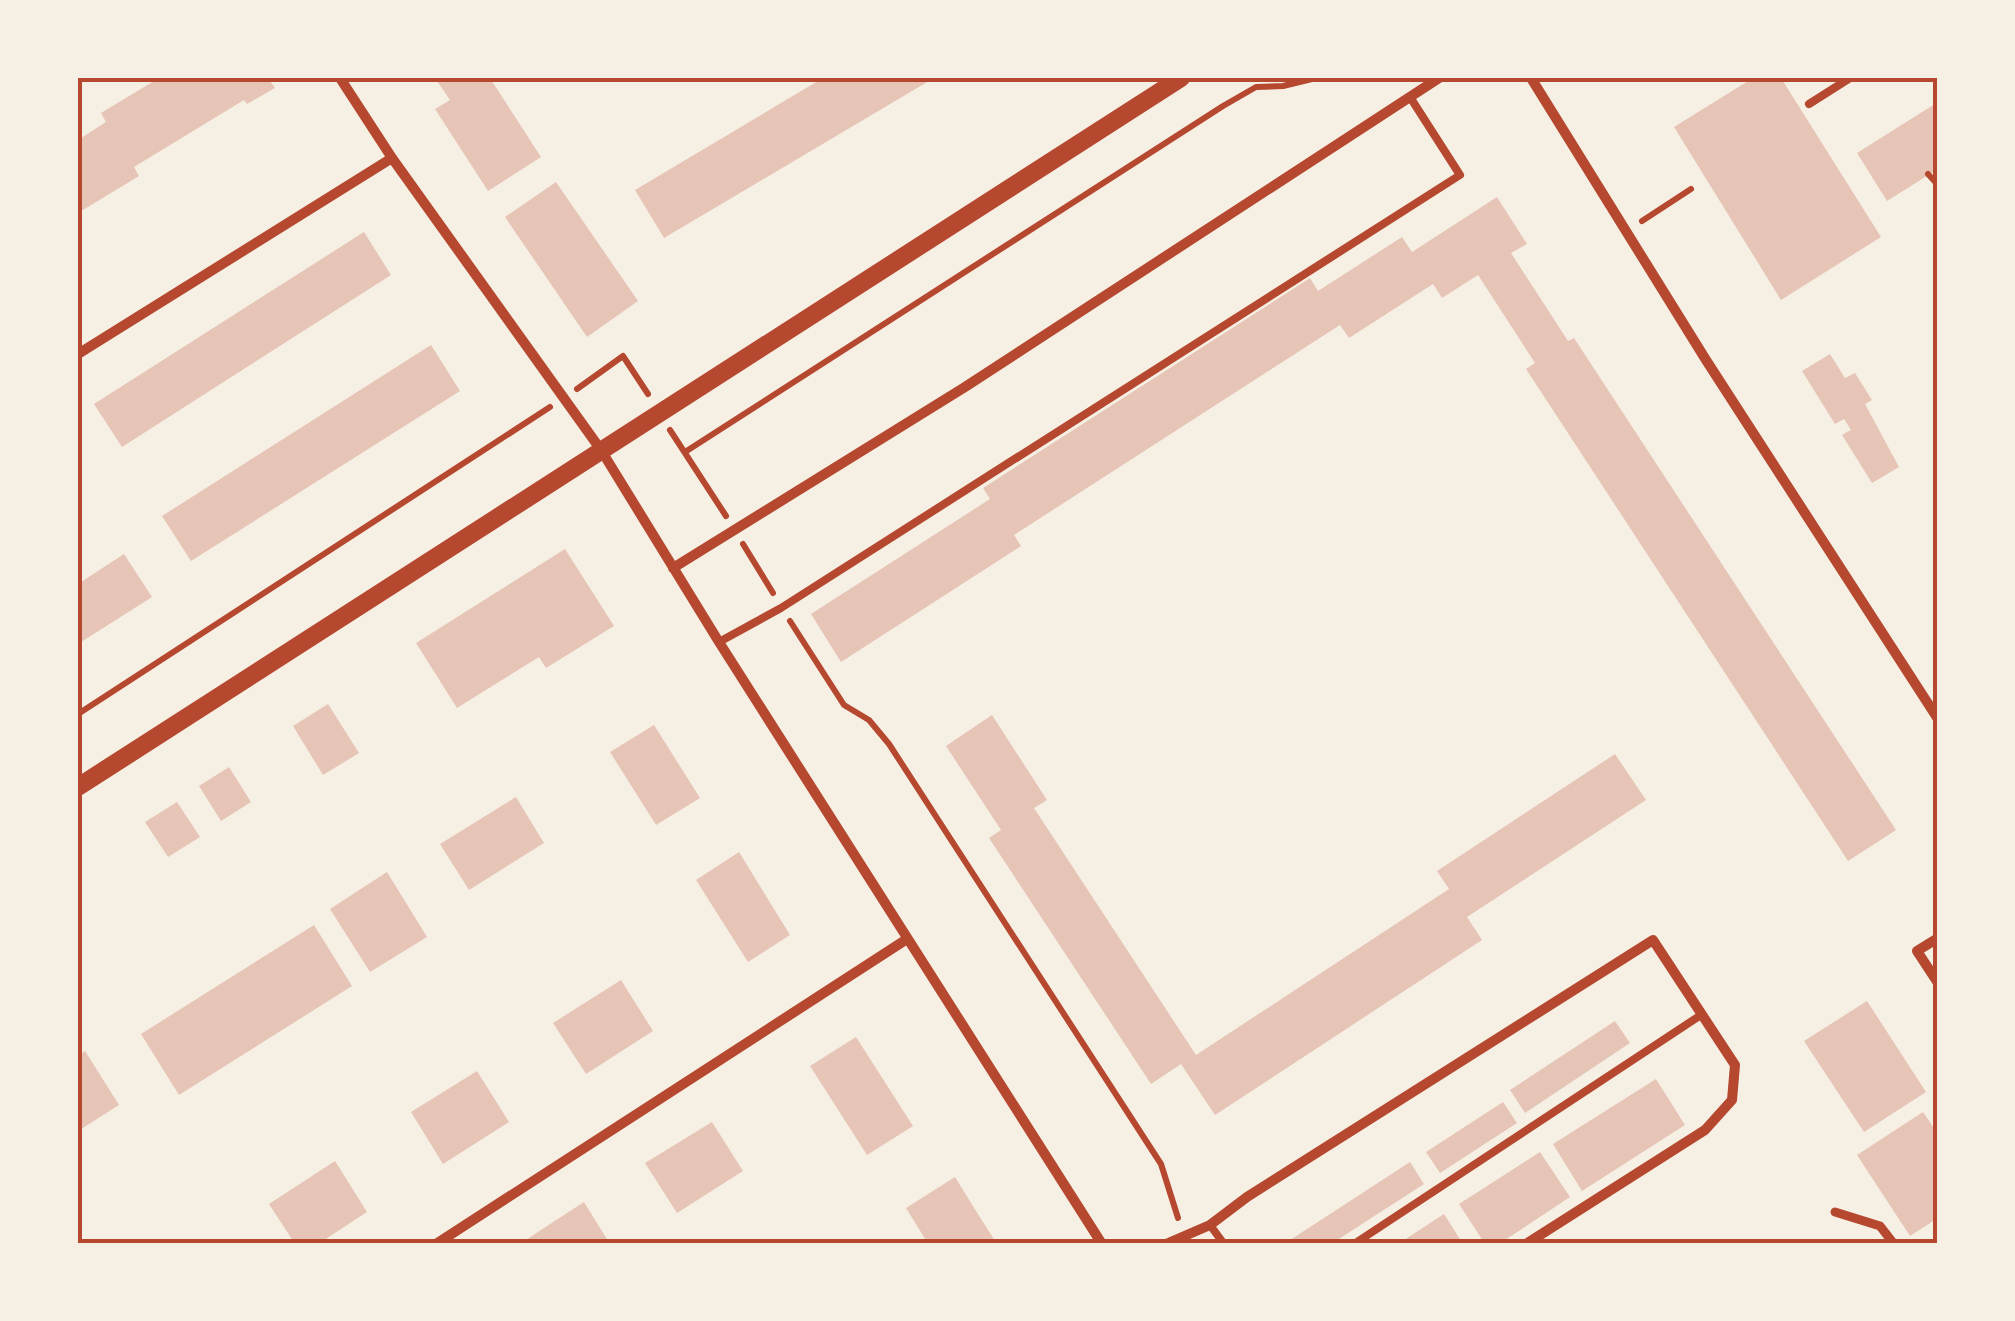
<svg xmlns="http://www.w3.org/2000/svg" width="2015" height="1321" font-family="'Source Sans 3',sans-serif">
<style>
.building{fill:#e6c5b7}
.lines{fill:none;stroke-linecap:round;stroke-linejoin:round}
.path{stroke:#b5482f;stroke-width:6}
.service{stroke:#b5482f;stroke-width:8}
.pedestrian{stroke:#b5482f;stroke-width:9}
.minor{stroke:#b5482f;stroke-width:10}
.tertiary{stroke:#b5482f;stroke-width:18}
.neatline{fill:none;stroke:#b5482f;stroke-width:4}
</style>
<rect width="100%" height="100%" fill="#f6efe4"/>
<!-- building -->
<path class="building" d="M159 78H268L275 88 247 104 244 100 134 167 139 176 78 213V140L106 122 101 113Z
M435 78H490L541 157 488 191 435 109 450 100Z
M823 78H934L664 238 635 190Z
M1753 78H1781L1881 237 1781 300 1674 127Z
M1938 102V169L1887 201 1857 153Z
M556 182 638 301 587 337 505 217Z
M1497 197 1527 244 1511 253 1568 341 1574 338 1896 830 1848 861 1526 369 1535 363 1478 275 1442 298 1433 284 1349 338 1340 325 1014 535 1021 546 841 662 811 614 990 499 983 488 1310 278 1318 291 1402 237 1412 252Z
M364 232 391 275 122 447 94 404Z
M431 345 460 391 191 561 162 516Z
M1830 354 1845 378 1855 373 1872 400 1865 404 1899 467 1872 483 1842 435 1851 430 1844 419 1835 424 1802 371Z
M565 549 614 626 546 668 539 657 457 708 416 643Z
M124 554 152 597 78 644V584Z
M328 704 359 753 323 775 293 726Z
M992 715 1047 800 1034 808 1196 1055 1449 889 1437 871 1615 754 1646 800 1467 917 1482 940 1215 1115 1181 1064 1151 1084 989 838 1001 830 946 746Z
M654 725 700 798 656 825 610 752Z
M229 767 251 802 221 821 199 786Z
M516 797 544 843 469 890 440 844Z
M177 802 200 837 168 857 145 822Z
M739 852 790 935 748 962 696 880Z
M387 872 427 937 370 972 330 909Z
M314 925 352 986 179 1095 141 1034Z
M621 980 653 1031 586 1074 553 1023Z
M1867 1001 1926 1092 1864 1132 1804 1041Z
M1615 1021 1630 1043 1525 1113 1510 1090Z
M856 1037 913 1126 867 1155 810 1066Z
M85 1051 119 1105 78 1131V1056Z
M477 1071 509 1122 443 1164 411 1112Z
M1656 1079 1685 1125 1582 1191 1553 1144Z
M1503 1102 1517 1123 1440 1173 1426 1152Z
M1923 1112 1938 1134V1218L1910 1236 1857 1155Z
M712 1122 743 1171 677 1213 645 1163Z
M1540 1152 1570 1197 1499 1244H1485L1459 1204Z
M335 1161 367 1212 318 1244H295L269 1204Z
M1410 1162 1424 1184 1331 1244H1284Z
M955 1177 976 1211 997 1244 927 1242 906 1208Z
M584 1202 610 1244H520L544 1228Z
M1444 1214 1463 1244H1398Z"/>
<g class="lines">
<!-- path -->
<path class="path" d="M1928 174 1938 185
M1642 221 1691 189
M577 389 623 356 648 394
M670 430 726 516
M685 452 1223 106 1256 87 1283 86 1316 78
M743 544 773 593
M790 621 844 705 869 720 889 744 1161 1164 1178 1218
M78 714 550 407"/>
<!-- service -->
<path class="service" d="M1809 104 1850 78
M719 642 781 608 1460 175 1410 97
M1210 1225 1224 1244
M1354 1244 1701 1015"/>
<!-- pedestrian -->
<path class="pedestrian" d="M1835 1212 1880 1226 1894 1244"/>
<!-- minor -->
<path class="minor" d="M340 78 392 158 601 450 719 642 1102 1244
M1531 78 1706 360 1938 719
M78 354 392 158
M673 568 965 387 1439 78
M1938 938 1917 951 1938 983
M436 1244 907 939
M1166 1244 1210 1225 1247 1197 1653 940 1735 1065 1732 1100 1705 1130 1526 1244"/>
<!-- tertiary -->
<path class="tertiary" d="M78 787 1181 78"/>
</g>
<!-- border -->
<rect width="2015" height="1321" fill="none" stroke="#f6efe4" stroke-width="160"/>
<rect x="80" y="80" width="1855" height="1161" class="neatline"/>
</svg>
